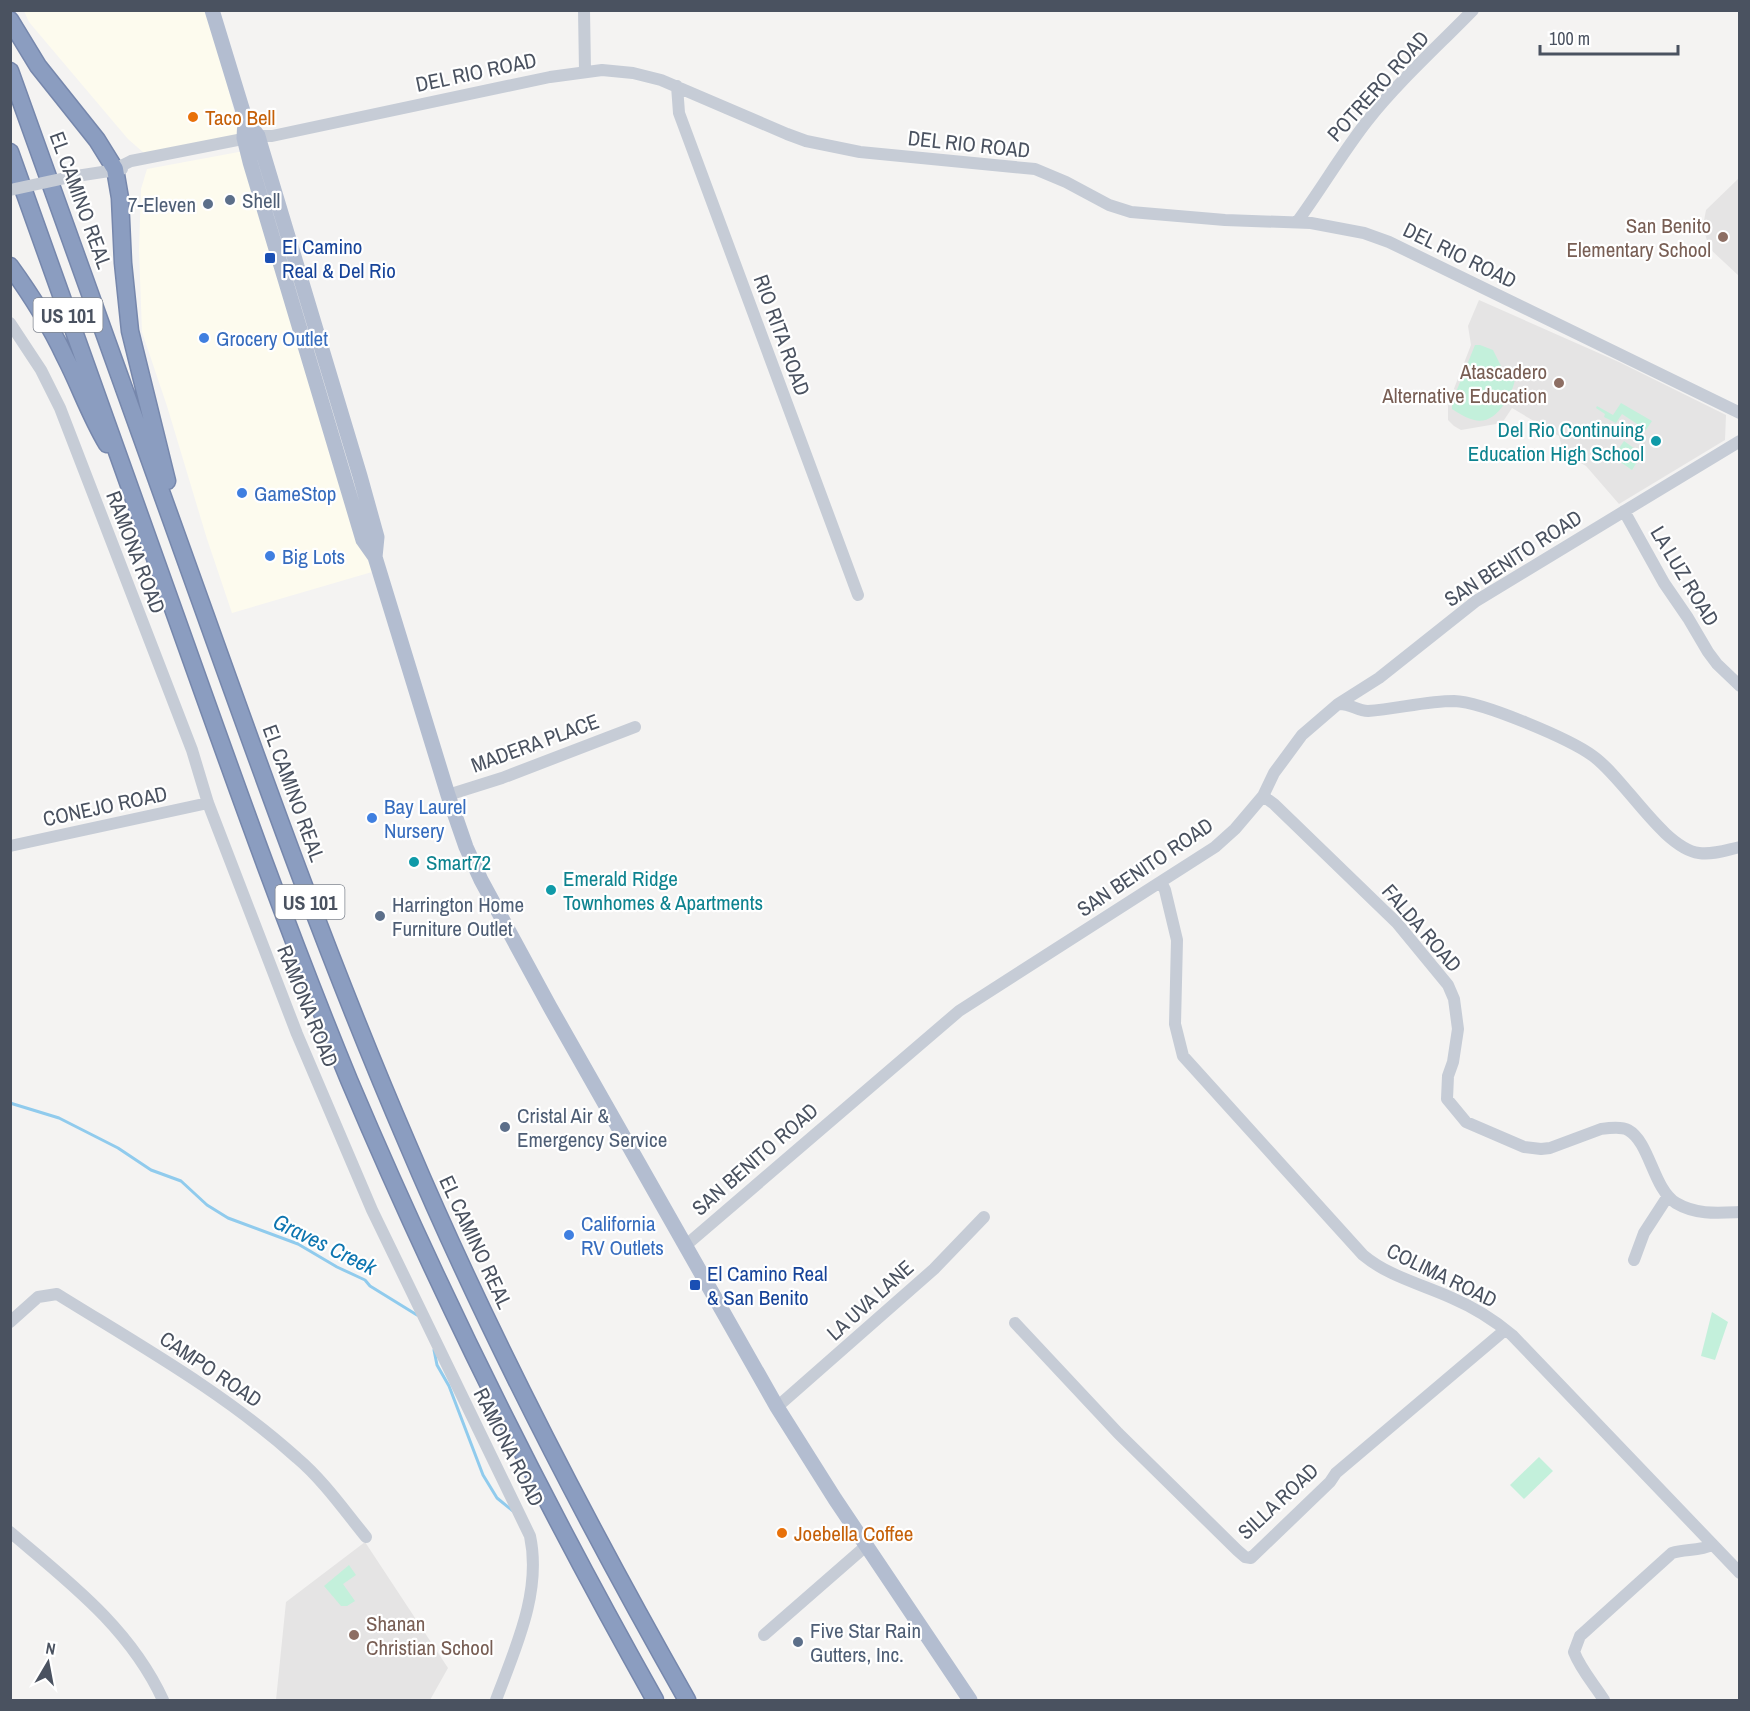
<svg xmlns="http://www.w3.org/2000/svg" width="1750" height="1711" font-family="'Archivo Narrow',sans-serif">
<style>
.commercial{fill:#fdfbee}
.education{fill:#e5e4e4}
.green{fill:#c3f0db}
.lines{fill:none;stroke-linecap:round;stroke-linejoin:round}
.stream{stroke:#90cbed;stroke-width:3}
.highway-casing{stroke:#7687ac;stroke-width:19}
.minor{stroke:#c6ccd6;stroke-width:12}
.major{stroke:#b3bdd0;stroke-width:15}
.highway{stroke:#8b9dc0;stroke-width:16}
.minor-bridge{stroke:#c6ccd6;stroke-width:12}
.food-dot{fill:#e8710a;stroke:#fff;stroke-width:2}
.service-dot{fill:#5c6f8a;stroke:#fff;stroke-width:2}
.education-dot{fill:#8d6e63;stroke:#fff;stroke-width:2}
.transit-dot{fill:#1a4fb4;stroke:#fff;stroke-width:2}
.shop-dot{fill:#3f7fe0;stroke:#fff;stroke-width:2}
.culture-dot{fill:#0f9aa8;stroke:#fff;stroke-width:2}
.labels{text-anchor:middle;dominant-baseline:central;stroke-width:4.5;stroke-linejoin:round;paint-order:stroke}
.shield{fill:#fff;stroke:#808690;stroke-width:1.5}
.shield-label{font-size:20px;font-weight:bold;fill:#4a5260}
.street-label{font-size:21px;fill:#4a5260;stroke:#fff}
.food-label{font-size:21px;fill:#c56008;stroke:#fff;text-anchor:start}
.service-label{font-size:21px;fill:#4e5e75;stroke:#fff;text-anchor:start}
.education-label{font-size:21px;fill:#785e54;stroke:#fff;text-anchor:end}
.transit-label{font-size:21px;fill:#164399;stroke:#fff;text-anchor:start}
.shop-label{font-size:21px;fill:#366cbe;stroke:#fff;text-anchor:start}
.culture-label{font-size:21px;fill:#0d838f;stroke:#fff;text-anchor:start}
.water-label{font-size:22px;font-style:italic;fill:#0d75b0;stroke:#fff}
</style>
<rect width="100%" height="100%" fill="#f4f3f2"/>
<!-- commercial -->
<path class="commercial" d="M24 11H208L240 134 144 153 128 139 29 22Z
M244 151 372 572 232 613 207 539 167 406 142 332 139 250 141 189 147 169Z"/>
<!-- education -->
<path class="education" d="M1739 178V276L1709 248 1703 226 1706 210Z
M1479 300 1619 362 1726 415 1725 440 1619 504 1586 466 1574 459 1562 448 1559 436 1512 408 1502 423 1461 430 1454 426 1448 420V404L1471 345 1468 326Z
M365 1542 448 1668 430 1700H276L286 1602Z"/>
<!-- green -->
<path class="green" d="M1475 345H1480L1493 350 1503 370 1515 376C1515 386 1510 394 1505 403 1489 427 1474 424 1452 409V402Z
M1621 403 1652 421 1646 430 1622 414 1616 423 1604 417 1605 414 1596 408 1597 406 1613 415Z
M1624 441 1642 454 1632 470 1613 457Z
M1712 1312 1728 1322 1715 1360 1701 1356Z
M1539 1457 1553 1471 1524 1499 1510 1485Z
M349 1565 356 1575 343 1584 355 1601 347 1606H341L324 1586Z"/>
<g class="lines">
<!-- stream -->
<path class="stream" d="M10 1103 59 1118 118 1148 151 1170 181 1181 207 1205 228 1218 298 1244 337 1267 365 1280 370 1286 417 1315
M434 1350 437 1365 449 1386 483 1475 497 1498 513 1511"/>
<defs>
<path id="highway" d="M10 20 38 66 97 140 115 169 120 198 123 263 130 331 167 481
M10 71C75 252 140 433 205 614 269 793 333 971 408 1145 489 1336 585 1520 687 1700
M10 152C69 317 128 481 186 645 238 791 290 937 349 1080 439 1293 542 1499 655 1700
M10 266C31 295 50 325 65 357 80 386 90 416 107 444"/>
</defs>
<!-- highway casing -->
<use href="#highway" class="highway-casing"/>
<!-- minor -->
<path class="minor" d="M584 10 585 71
M677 86 679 113 858 595
M115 169 131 161 258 136H272L550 77 602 70 633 73 661 80 787 134 806 141 860 152 1035 169 1066 182 1109 205 1131 212 1225 220 1311 223 1364 233 1389 242 1740 413
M70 177 122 169
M1297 222C1322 188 1342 153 1368 120 1399 81 1438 46 1473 10
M10 323 41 370 60 408 192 750 208 803 297 1034 372 1210 530 1536C542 1592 515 1649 496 1700
M1624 511 1664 583 1688 618 1708 652 1717 664 1740 686
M1338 704C1350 703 1357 711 1368 711 1397 709 1426 701 1454 701 1483 702 1570 739 1593 756 1625 779 1663 848 1699 853 1713 855 1726 850 1740 847
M448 795 502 778 635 727
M1263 796 1274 804 1397 923 1448 985 1454 999 1458 1029 1453 1062 1448 1076 1447 1099 1466 1122 1524 1147 1541 1149 1550 1148 1601 1129C1608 1128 1621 1126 1628 1130 1650 1142 1653 1189 1676 1203 1696 1215 1718 1213 1740 1212
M10 846 208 803
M1161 882 1165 890 1177 940 1175 1024 1183 1056 1363 1255C1388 1276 1421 1284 1452 1298 1473 1307 1494 1320 1512 1335L1740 1573
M685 1246 959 1011 1215 847 1235 829 1263 796 1274 773 1302 735 1338 704 1379 678 1476 601 1740 441
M1634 1260 1644 1233 1668 1196
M10 1322 38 1297 57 1294C139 1345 225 1393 297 1458 323 1480 344 1510 366 1537
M1015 1323 1118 1433 1237 1550 1245 1557 1251 1558 1330 1482 1336 1473 1505 1330
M777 1407 934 1269 984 1217
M10 1532C69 1582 130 1628 163 1700
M764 1635 866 1546
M1604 1700C1594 1684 1581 1670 1574 1652L1580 1636 1672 1553C1685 1549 1700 1551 1712 1545"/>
<!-- major -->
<path class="major" d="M212 10 245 118 258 136 260 143 360 476 377 537 375 557 390 606 448 795 466 847 481 880 550 1007 777 1407 835 1499 970 1700
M245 118 244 138 250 162 363 540 375 557"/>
<!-- highway -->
<use href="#highway" class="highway"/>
<!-- minor-bridge -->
<path class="minor-bridge" d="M10 190 70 177"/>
</g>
<!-- markers -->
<g class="food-dot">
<circle cx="193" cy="117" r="6"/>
<circle cx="782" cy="1533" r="6"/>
</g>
<g class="service-dot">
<circle cx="230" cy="200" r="6"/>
<circle cx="208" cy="204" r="6"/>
<circle cx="380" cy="916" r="6"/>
<circle cx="505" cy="1127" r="6"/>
<circle cx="798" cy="1642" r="6"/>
</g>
<g class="education-dot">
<circle cx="1723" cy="237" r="6"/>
<circle cx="1559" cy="383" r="6"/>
<circle cx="354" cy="1635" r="6"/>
</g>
<g class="transit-dot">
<rect x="264" y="252" width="12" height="12" rx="3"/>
<rect x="689" y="1279" width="12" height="12" rx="3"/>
</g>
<g class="shop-dot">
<circle cx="204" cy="338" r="6"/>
<circle cx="242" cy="493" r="6"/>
<circle cx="270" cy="556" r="6"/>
<circle cx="372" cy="818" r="6"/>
<circle cx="569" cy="1235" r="6"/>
</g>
<g class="culture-dot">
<circle cx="1656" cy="441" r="6"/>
<circle cx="414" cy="862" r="6"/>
<circle cx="551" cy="890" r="6"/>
</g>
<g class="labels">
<!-- shield labels -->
<g class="shield">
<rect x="33.5" y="298" width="69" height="34" rx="4.5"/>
<rect x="275.5" y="885" width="69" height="34" rx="4.5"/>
</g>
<g class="shield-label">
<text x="68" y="315">US 101</text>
<text x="310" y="902">US 101</text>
</g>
<!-- street labels -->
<g class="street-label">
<text transform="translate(476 72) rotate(-12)">DEL RIO ROAD</text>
<text transform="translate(1378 86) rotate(-48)">POTRERO ROAD</text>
<text transform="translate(969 144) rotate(6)">DEL RIO ROAD</text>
<text transform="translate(81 200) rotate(70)">EL CAMINO REAL</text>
<text transform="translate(1460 255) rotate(26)">DEL RIO ROAD</text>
<text transform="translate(782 335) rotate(70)">RIO RITA ROAD</text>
<text transform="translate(136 552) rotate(69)">RAMONA ROAD</text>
<text transform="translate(1513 558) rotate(-33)">SAN BENITO ROAD</text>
<text transform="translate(1685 576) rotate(59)">LA LUZ ROAD</text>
<text transform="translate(535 743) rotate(-20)">MADERA PLACE</text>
<text transform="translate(294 793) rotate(70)">EL CAMINO REAL</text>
<text transform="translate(105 806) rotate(-12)">CONEJO ROAD</text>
<text transform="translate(1145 867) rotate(-34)">SAN BENITO ROAD</text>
<text transform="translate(1422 928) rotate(49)">FALDA ROAD</text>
<text transform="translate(308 1006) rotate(68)">RAMONA ROAD</text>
<text transform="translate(755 1159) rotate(-41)">SAN BENITO ROAD</text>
<text transform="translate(476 1242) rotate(65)">EL CAMINO REAL</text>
<text transform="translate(1442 1275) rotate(26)">COLIMA ROAD</text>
<text transform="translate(870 1300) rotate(-42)">LA UVA LANE</text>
<text transform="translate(211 1369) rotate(34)">CAMPO ROAD</text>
<text transform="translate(509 1447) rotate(63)">RAMONA ROAD</text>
<text transform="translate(1278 1501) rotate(-43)">SILLA ROAD</text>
</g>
<!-- food labels -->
<g class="food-label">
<text x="205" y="117">Taco Bell</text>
<text x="794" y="1533">Joebella Coffee</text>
</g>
<!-- service labels -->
<g class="service-label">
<text x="242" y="200">Shell</text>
<text x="196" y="204" text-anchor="end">7-Eleven</text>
<text x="392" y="904">Harrington Home<tspan x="392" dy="24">Furniture Outlet</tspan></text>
<text x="517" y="1115">Cristal Air &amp;<tspan x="517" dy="24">Emergency Service</tspan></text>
<text x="810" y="1630">Five Star Rain<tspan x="810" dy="24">Gutters, Inc.</tspan></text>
</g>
<!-- education labels -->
<g class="education-label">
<text x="1711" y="225">San Benito<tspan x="1711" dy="24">Elementary School</tspan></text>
<text x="1547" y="371">Atascadero<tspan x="1547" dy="24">Alternative Education</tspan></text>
<text x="366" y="1623" text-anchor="start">Shanan<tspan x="366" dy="24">Christian School</tspan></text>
</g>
<!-- transit labels -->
<g class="transit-label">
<text x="282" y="246">El Camino<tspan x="282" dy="24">Real &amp; Del Rio</tspan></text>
<text x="707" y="1273">El Camino Real<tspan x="707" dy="24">&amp; San Benito</tspan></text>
</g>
<!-- shop labels -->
<g class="shop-label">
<text x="216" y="338">Grocery Outlet</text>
<text x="254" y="493">GameStop</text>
<text x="282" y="556">Big Lots</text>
<text x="384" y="806">Bay Laurel<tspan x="384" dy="24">Nursery</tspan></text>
<text x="581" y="1223">California<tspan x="581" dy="24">RV Outlets</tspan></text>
</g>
<!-- culture labels -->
<g class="culture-label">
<text x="1644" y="429" text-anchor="end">Del Rio Continuing<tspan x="1644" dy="24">Education High School</tspan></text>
<text x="426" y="862">Smart72</text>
<text x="563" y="878">Emerald Ridge<tspan x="563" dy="24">Townhomes &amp; Apartments</tspan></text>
</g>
<!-- water labels -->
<g class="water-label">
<text transform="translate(325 1244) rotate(26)">Graves Creek</text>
</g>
</g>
<!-- border -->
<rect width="1750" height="1711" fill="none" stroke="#4a5260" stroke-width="24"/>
<!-- north arrow -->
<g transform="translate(48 1663) rotate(10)" stroke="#ffffff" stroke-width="4.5" paint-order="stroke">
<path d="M0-4.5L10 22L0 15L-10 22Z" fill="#4a5260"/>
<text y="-9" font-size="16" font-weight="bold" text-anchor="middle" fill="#4a5260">N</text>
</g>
<!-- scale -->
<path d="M1540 45v9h138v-9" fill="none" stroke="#4a5260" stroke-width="3"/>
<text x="1549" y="45" font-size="18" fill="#4a5260" stroke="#ffffff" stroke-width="4.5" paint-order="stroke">100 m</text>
</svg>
